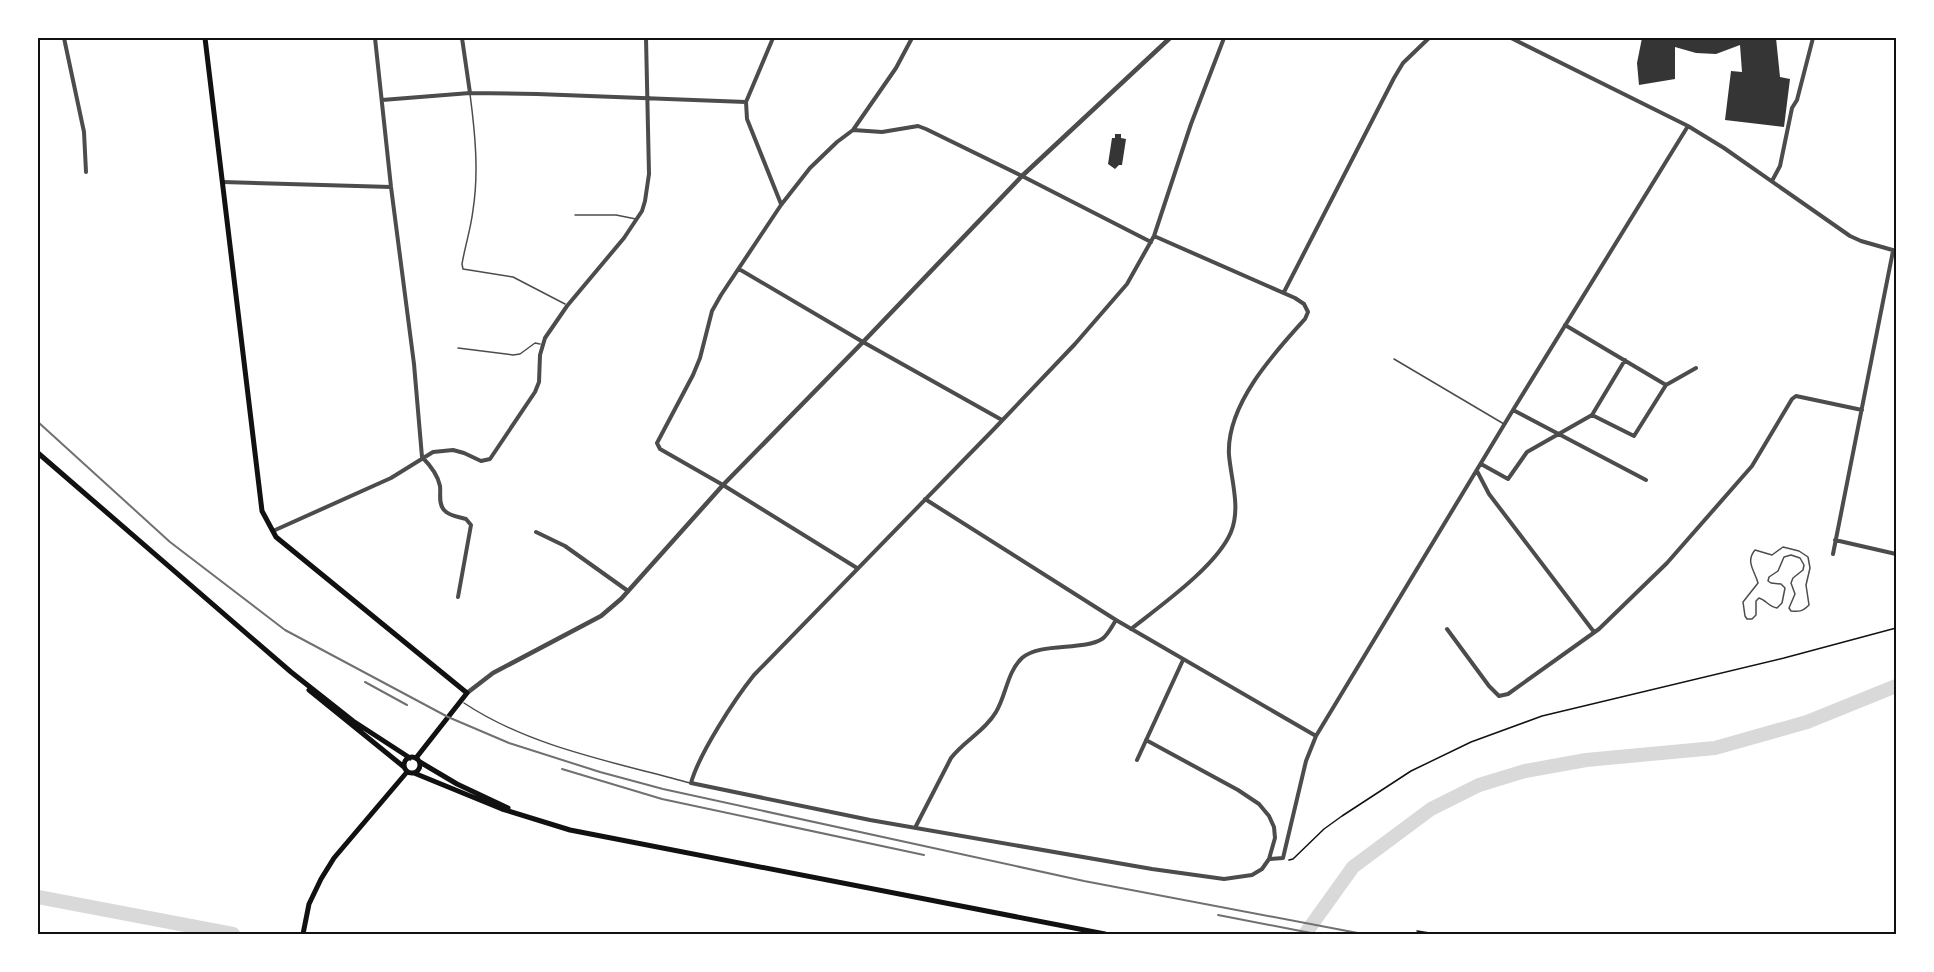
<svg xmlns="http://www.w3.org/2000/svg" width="1934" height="972" font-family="'Libre Baskerville',serif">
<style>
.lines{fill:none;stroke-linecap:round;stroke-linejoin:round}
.river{stroke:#d9d9d9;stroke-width:14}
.building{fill:#353535}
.path{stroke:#111;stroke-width:1.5}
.service{stroke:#4c4c4c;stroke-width:1.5}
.minor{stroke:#4c4c4c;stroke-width:4}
.tertiary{stroke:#4c4c4c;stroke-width:4.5}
.secondary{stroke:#111;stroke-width:5}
.primary{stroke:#111;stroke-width:5}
.rail{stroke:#707070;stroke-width:2}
.neatline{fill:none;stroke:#111;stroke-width:2}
</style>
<rect width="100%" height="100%" fill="#fff"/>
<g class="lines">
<!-- river -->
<path class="river" d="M38 897 233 934
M1305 934 1353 867 1431 809 1479 785 1525 771 1586 760 1715 748 1807 722 1896 686"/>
</g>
<!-- building -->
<path class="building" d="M1642 38H1776L1780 77 1790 79 1784 127 1725 120 1731 71 1742 72 1740 45 1716 54 1696 53 1675 47V79L1639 85 1637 63Z
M1115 134H1121V138L1126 139 1122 165H1119L1115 169 1108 164 1112 138H1115Z"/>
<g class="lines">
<!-- path -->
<path class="path" d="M1289 860 1293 859 1324 829 1342 816 1411 771 1471 742 1542 716 1784 658 1896 628
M1417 931 1436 934"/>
<!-- service -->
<path class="service" d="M470 94C475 132 479 172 473 210 471 228 465 246 462 264L463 269 513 277 565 304
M575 215H616L636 219
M458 348 513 355 520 354 535 343 540 344
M1394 359 1504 424
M1783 547 1799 551 1808 557 1810 568 1806 585 1809 605C1803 611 1800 612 1791 611L1789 608 1795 594 1791 583 1793 578 1803 570 1804 565 1800 558 1791 555 1784 557 1778 571 1769 577 1768 581 1771 583 1781 584 1785 588 1782 603 1777 608C1769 607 1766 600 1759 598L1756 601V615L1752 619H1747L1745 616 1743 602 1758 583C1755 571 1745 562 1755 550L1772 555Z
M464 703C530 747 614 762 690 783"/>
<!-- minor -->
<path class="minor" d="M64 38 84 132 86 172
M375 38 391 187 414 364 422 457C430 465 438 476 440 486 441 494 438 503 444 510 449 516 459 517 466 519L471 525 458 597
M462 38 470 93
M773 38 746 102 747 119 781 204
M1511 38 1688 126 1724 148 1850 236 1861 241 1896 251
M382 100 470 93 537 94 746 102
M853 130 882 132 918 126 926 129 1022 176 1151 242
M1772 181 1780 166 1792 108 1797 100 1813 38
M223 182 391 187
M739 269 863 342 1002 420
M1284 292 1394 78 1403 63 1429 38
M1565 325 1666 385
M1513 410 1646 480
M1592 415 1625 360
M1481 464 1508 479 1527 452 1592 415 1634 436 1666 385 1696 368
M1477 471 1489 494 1594 632
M925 499 1116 620 1316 736
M273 531 391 478 433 452 453 450 464 453 481 461 490 459 535 392 539 382 540 355 545 338 567 306 624 238 642 211 645 201 649 174 646 38
M536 532 565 546 628 591
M1835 540 1896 554
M1833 554 1893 251
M857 568 723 485 660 449 657 443 693 375 700 358 712 311 721 295 781 205 810 168 837 142 853 130 896 68 912 38
M1131 629C1160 606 1217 566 1231 532 1241 508 1231 479 1229 455 1226 405 1274 353 1305 319L1308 312 1304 304 1295 298 1154 236
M1447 629 1489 686 1499 696 1508 694 1599 629 1667 563 1752 466 1792 399 1796 396 1862 410
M1146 740 1238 790 1259 804 1269 816 1274 827 1275 838 1269 859 1262 869 1252 875 1224 879 1152 869 870 820 691 783C699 754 734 700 754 675L994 429 1075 344 1127 284 1154 236 1191 124 1224 38
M1137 760 1183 660
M916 826 951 758C964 741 985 731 996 712 1006 696 1007 672 1022 658 1040 642 1083 651 1102 639 1108 635 1112 626 1116 620
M1269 859 1283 858 1306 761 1316 736 1513 410 1688 126"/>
<!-- tertiary -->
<path class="tertiary" d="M467 693 493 673 601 616 621 599 723 485 863 342 1022 176 1170 38"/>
<!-- secondary -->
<path class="secondary" d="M205 38 262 511 276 537 467 693 416 758
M303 934 309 904 321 879 334 858 407 772"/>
<!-- primary -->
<path class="primary" d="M38 453 291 672 353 721 410 758
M309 690 404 767
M404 765a8 8 0 1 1 16 0a8 8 0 1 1-16 0Z
M420 762 457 784 508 808
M414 773 502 809 570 830 1105 934"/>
<!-- rail -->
<path class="rail" d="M38 422 170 542 285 630 448 717 509 743 600 772 663 789 1084 881 1363 934
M365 682 407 705
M562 769 662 799 924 855
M1218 915 1316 934"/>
</g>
<!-- border -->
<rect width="1934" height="972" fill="none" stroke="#ffffff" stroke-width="78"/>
<rect x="39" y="39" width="1856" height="894" class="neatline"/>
</svg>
